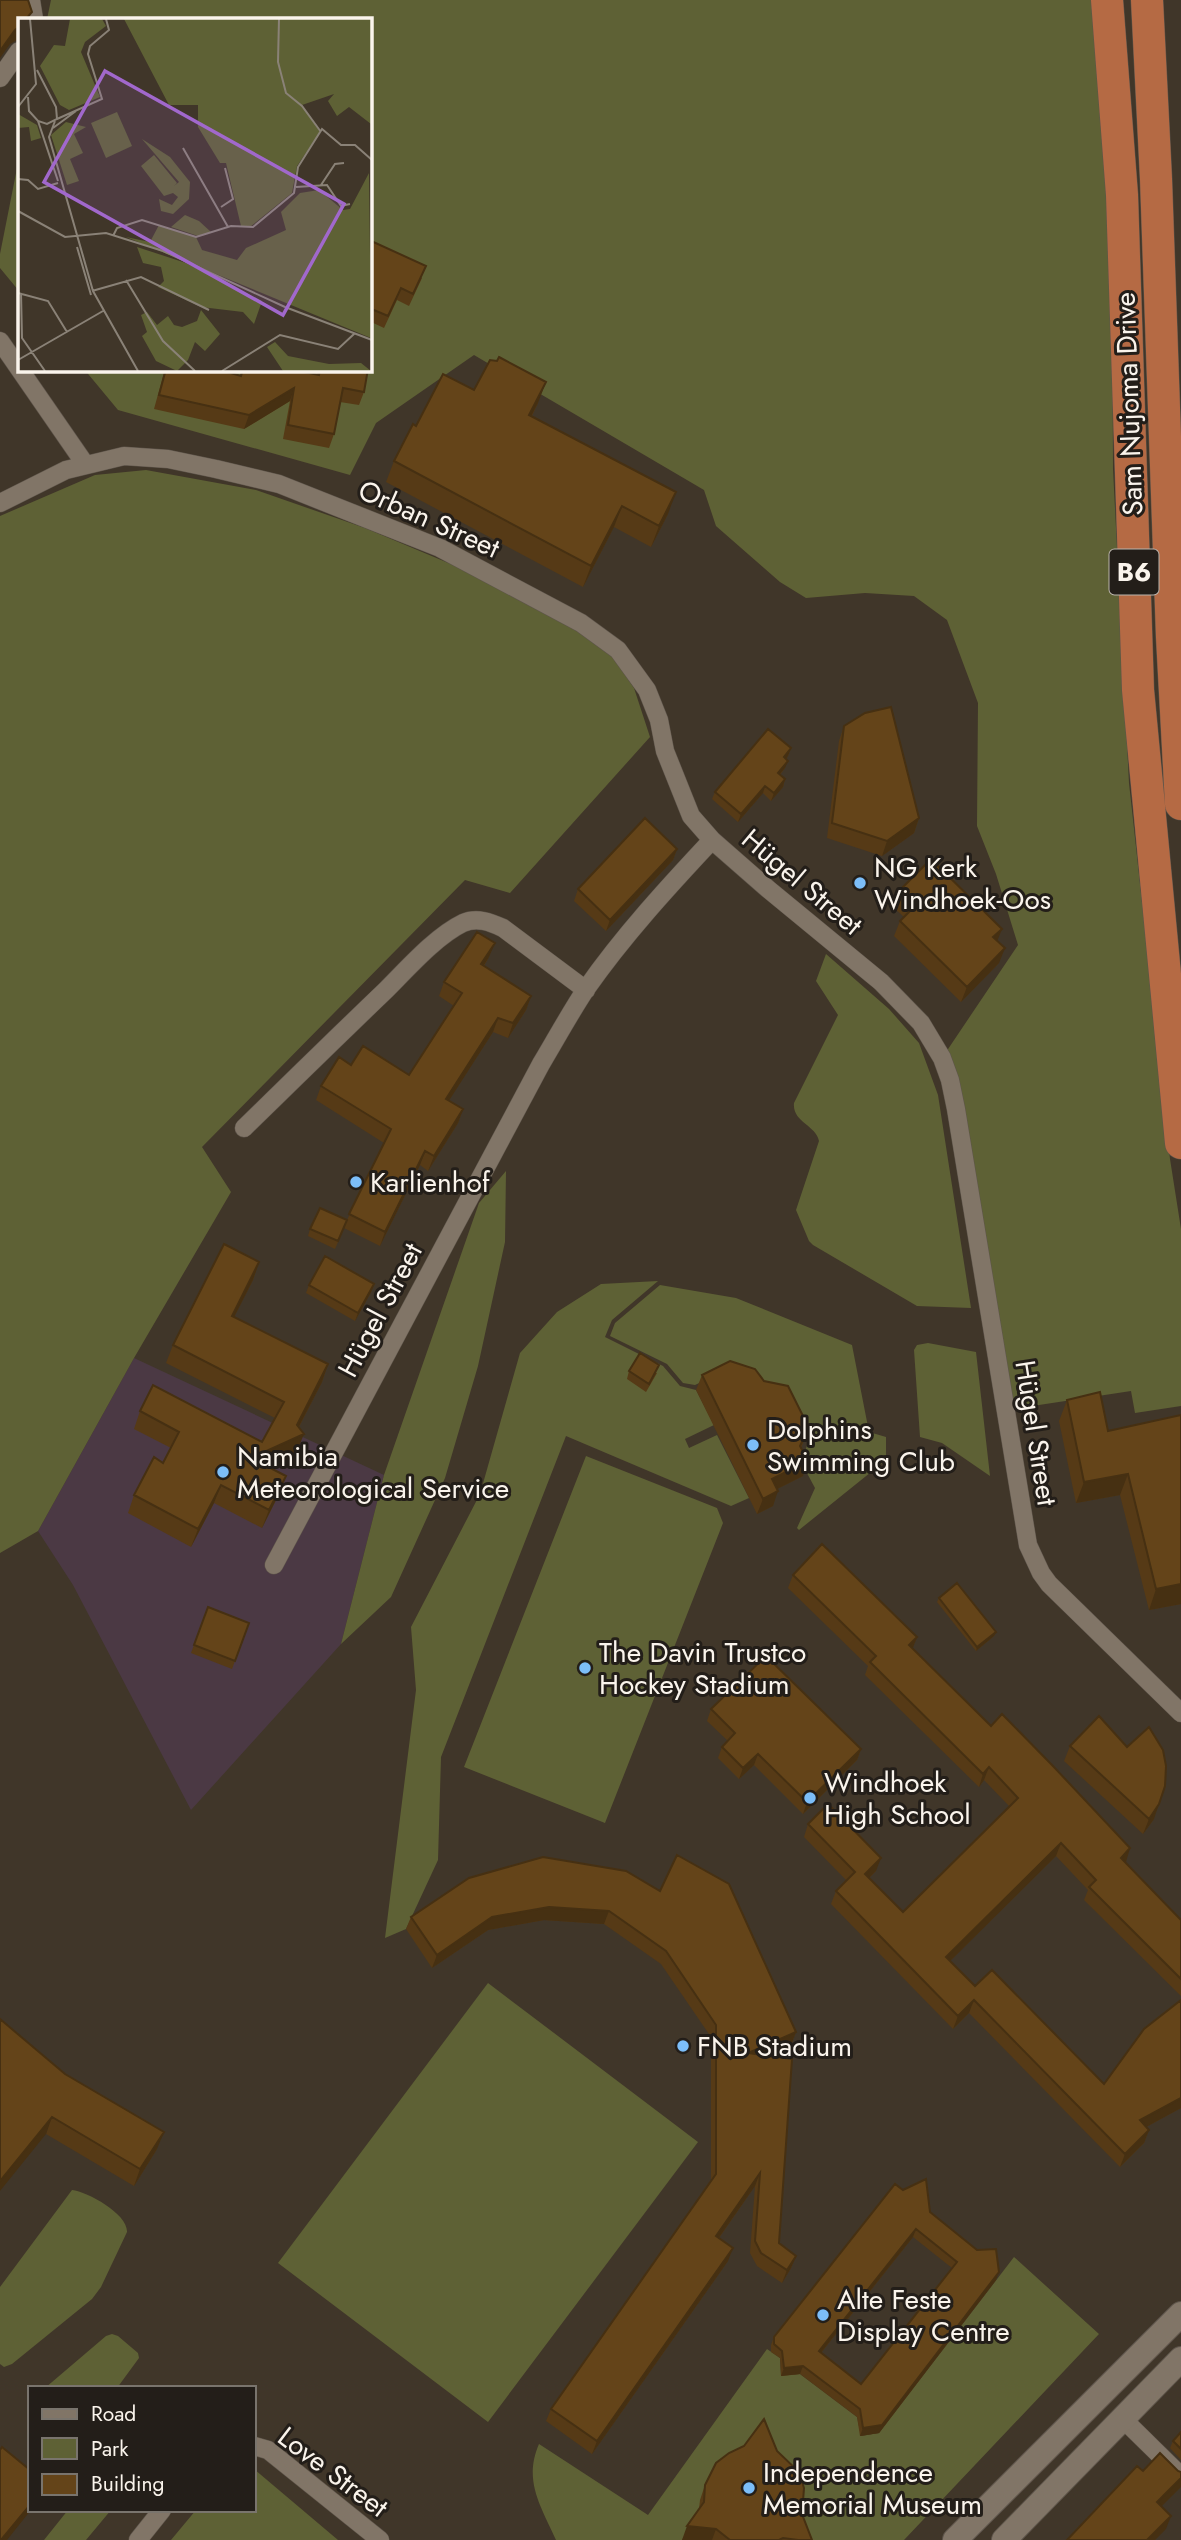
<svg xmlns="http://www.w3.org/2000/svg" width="1181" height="2540" font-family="Jost,sans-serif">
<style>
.commercial{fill:#4b3944}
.green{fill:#5e6135}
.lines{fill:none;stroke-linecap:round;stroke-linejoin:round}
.street-casing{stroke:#5e554b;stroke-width:19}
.secondary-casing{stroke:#5e554b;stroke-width:26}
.highway-casing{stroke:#5e554b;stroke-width:33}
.street{stroke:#817567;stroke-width:18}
.secondary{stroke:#817567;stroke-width:24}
.highway{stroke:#b56a44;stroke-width:32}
.wall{fill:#563a16;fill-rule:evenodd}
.shaded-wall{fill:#463012}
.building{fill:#644419;stroke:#463012;stroke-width:2;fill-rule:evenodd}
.poi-dot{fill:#7cbef9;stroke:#231e19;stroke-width:2.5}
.labels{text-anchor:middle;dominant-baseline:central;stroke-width:6;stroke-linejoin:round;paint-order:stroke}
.shield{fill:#231e19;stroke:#bab4ad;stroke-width:2}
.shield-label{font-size:26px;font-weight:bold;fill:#faf4ec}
.street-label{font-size:28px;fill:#faf4ec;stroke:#231e19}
.poi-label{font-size:28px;fill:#faf4ec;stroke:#231e19;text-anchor:start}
.inset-road{fill:none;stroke:#8a8277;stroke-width:2}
.view{fill:#a168cc;fill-opacity:0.15;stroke:#a168cc;stroke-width:3.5}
.inset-edge{fill:none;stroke:#faf4ec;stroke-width:3.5}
</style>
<rect width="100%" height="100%" fill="#403629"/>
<!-- commercial -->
<path class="commercial" d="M134 1358 384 1475 341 1644 191 1810 73 1585 38 1531Z"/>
<!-- green -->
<path class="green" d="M51 0H1098L1112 198 1113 469 1129 783 1170 1159 1181 1229V1406L1135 1413 1131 1391 1006 1410 942 1058 1018 945 996 874 977 826 978 703 947 620 914 596 865 593 806 598 780 582 716 526 704 490 474 355 376 423 350 475 118 410 84 369H369V19H47Z
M19 158V291L0 268V254Z
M146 470 256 490 365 528 465 570 556 616 613 657 634 688 650 737 510 893 465 880 202 1147 231 1192 134 1358 38 1531 0 1553V516L95 475Z
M826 954 889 1009 919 1043 938 1095 971 1308 917 1306 813 1245 809 1241 796 1210 819 1141C816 1125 792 1122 794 1103L838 1015 816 981Z
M506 1171 505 1242 478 1366 445 1478 391 1597 341 1644 384 1475 479 1203Z
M658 1281 612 1320 605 1337 663 1366 680 1386 696 1390 714 1425 685 1439 689 1448 717 1435 749 1498 731 1506 566 1436 441 1757 438 1860 406 1929 385 1938 416 1690 411 1627 480 1494 520 1353 557 1312 601 1284Z
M660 1285 736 1298 852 1345 869 1432 886 1437V1460L799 1530 797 1528 815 1488 801 1462 808 1443 785 1397 723 1372 695 1385 683 1383 667 1364 610 1336 615 1323Z
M928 1343 976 1352 990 1476 942 1443 920 1437 914 1350 917 1345Z
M586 1456 717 1508 723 1523 605 1823 464 1767Z
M488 1983 698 2142 488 2422 278 2263Z
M72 2190C88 2192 128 2214 127 2232L101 2287 92 2299 12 2364 4 2367 0 2364V2287Z
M1014 2257 1099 2334 904 2540H556C541 2506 523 2481 539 2444L648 2515 767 2349 780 2358 781 2375 800 2374 857 2417 861 2436 879 2433Z
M112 2334 118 2336 138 2353 139 2358 117 2388H45L106 2336Z
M254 2469 338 2540H171L196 2510H254Z
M68 2510H111L86 2540H44Z"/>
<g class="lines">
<defs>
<path id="street" d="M31 0 34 19
M0 78 19 51
M0 341 85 464
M0 503 66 470 124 456 168 459 216 469 279 484 440 548 581 623 618 650 647 690 659 720 665 751 691 816 712 840 768 889 881 982 921 1023 942 1058 950 1080 956 1109 1028 1545 1041 1573 1049 1584 1181 1713
M244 1128C291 1082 338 1036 386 990 407 969 436 936 463 923 477 917 490 922 503 928L586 990
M274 1565 541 1064C556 1039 570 1013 586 989 623 936 668 887 712 840
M1123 2419 1181 2476
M254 2446 268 2450 380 2540
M138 2540 162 2510"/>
<path id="secondary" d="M955 2540 1181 2314
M1004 2540 1181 2359"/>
<path id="highway" d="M1107 0 1122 195 1138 690 1181 1143
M1147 0 1156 179 1172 637 1181 804"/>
</defs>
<!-- street casing -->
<use href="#street" class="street-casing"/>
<!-- secondary casing -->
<use href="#secondary" class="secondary-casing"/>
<!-- highway casing -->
<use href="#highway" class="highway-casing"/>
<!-- street -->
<use href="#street" class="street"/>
<!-- secondary -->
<use href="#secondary" class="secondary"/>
<!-- highway -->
<use href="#highway" class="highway"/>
</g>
<!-- wall -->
<path class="wall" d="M369 240 422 278 409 306 397 300 384 328 369 321Z
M165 369H217L240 376 242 369H290L317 374 318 369H368L364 392 359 405 340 402 334 434 329 448 283 439 290 401 244 429 154 409Z
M474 390 538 403 532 416 668 514 651 547 614 527 583 587 386 482 394 461 416 426Z
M844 726 919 818 914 833 882 856 827 838 839 741Z
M791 748 788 756 786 759 785 768 780 775 785 779 783 787 771 801 763 793 738 822 712 799 715 792Z
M677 849 673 860 606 931 574 901 578 889Z
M898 892 997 941 999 963 961 1002 894 936 900 921 904 917 893 907Z
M489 957 484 966 531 996 526 1010 508 1038 493 1032 449 1100 463 1109 458 1123 428 1171 420 1165 380 1246 344 1228 335 1249 308 1236 310 1229 347 1220 384 1143 316 1100 321 1086 351 1065 409 1075 454 1006 439 996 444 982Z
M259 1262 253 1280 234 1317 328 1364 322 1382 299 1427 297 1451 266 1466 279 1494 262 1528 214 1503 191 1547 128 1513 134 1495 163 1463 171 1448 134 1429 140 1411 262 1442 275 1418 166 1363 173 1345Z
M374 1284 371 1292 355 1321 306 1293 309 1285Z
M629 1371 657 1373 646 1392 627 1379Z
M702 1375 764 1381 809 1428 801 1448 803 1476 777 1489 773 1506 757 1514 696 1390Z
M1067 1400 1108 1431 1181 1415V1604L1149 1610 1120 1495 1076 1503 1059 1421Z
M793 1575 917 1637 912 1649 1126 1862H1125L1181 1920V1996L1084 1900 1088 1890 1056 1856 950 1961 975 1986 1104 2084 1181 2000V2108L1146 2127 1149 2130 1144 2143 1120 2167 969 2013 953 2029 831 1904 836 1891 846 1880 804 1837 808 1824 876 1871 869 1878 903 1912 1010 1807 984 1780 979 1787 865 1675 868 1666 788 1588Z
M939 1598 996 1632 994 1636 976 1651 937 1602Z
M208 1607 249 1623 232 1669 191 1653Z
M711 1709 861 1749 857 1760 803 1814 754 1765 739 1779 718 1758 722 1747 728 1741 707 1721Z
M1070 1746 1154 1819 1143 1834 1064 1761Z
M543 1857 796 2032 791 2045 767 2056 779 2243 796 2256 791 2268 782 2283 757 2266 750 2253 755 2186 719 2238 728 2261 592 2454 546 2421 551 2409 711 2180V2037L661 1964 604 1924 544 1920 488 1930 432 1968 406 1929 411 1917Z
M65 2074 157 2149 134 2186 46 2134Z
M930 2212 996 2280 879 2433 860 2436 857 2417 800 2374 781 2376 780 2358 771 2352V2345L774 2337ZM913 2237 952 2268 861 2384 821 2353Z
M1181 2432V2460L1170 2448 1173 2441Z
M705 2485 802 2514 812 2540H682L699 2509 700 2500Z"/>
<!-- shaded-wall -->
<path class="shaded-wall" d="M19 27V37L17 40 10 44 0 58V51L15 30Z
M546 382 538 403 521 436 529 415Z
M294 388 290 401 244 429 249 415Z
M676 492 668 514 651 547 659 526Z
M622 506 614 527 583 587 591 566Z
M791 748 788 756 781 765 784 757Z
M788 761 785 768 775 780 778 773Z
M785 779 783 787 771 801 774 793Z
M765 786 763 793 738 822 741 814Z
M919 818 914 833 882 856 887 841Z
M677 849 673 860 606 931 610 920Z
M1002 929 996 944 993 937Z
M495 943 489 957 476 978 481 964Z
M1005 948 999 963 961 1002 967 987Z
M531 996 526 1010 508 1038 513 1023Z
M498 1018 493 1032 441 1113 446 1099Z
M463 1109 458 1123 428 1171 434 1156Z
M425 1151 420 1165 380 1246 385 1232Z
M259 1262 253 1280 226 1333 232 1316Z
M374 1284 371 1292 355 1321 358 1313Z
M328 1364 322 1382 293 1438 304 1434 297 1451 245 1476 251 1458 297 1425Z
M808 1461 803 1476 767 1494 772 1479Z
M1128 1474 1120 1495 1076 1503 1084 1482Z
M286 1476 279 1494 262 1528 269 1510Z
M221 1485 214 1503 191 1547 198 1529Z
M778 1491 773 1506 757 1514 763 1499Z
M1181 1584V1604L1149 1610 1156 1589Z
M996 1632 994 1636 976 1651 977 1647Z
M917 1637 912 1650 909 1645Z
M861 1749 857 1760 803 1814 807 1802Z
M758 1754 754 1765 739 1779 743 1768Z
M989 1767 984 1780 979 1787 983 1774Z
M1159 1804 1154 1819 1143 1834 1149 1819Z
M1061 1843 1056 1856 941 1970 946 1957Z
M1130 1848 1126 1862 1116 1871 1121 1858Z
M881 1858 876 1871 860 1887 865 1874Z
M549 1907 609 1911 604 1924 544 1920 488 1930 432 1968 437 1955 492 1917Z
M974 2000 969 2013 953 2029 958 2016Z
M796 2032 791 2045 743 2066 748 2053Z
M1181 2098V2108L1135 2133 1140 2120Z
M52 2117 46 2134 0 2191V2181Z
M1149 2130 1144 2143 1120 2167 1125 2154Z
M164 2132 157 2149 134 2186 140 2169Z
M760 2173 755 2186 711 2249 716 2236Z
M916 2229 913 2237 816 2359 819 2351Z
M733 2248 728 2261 592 2454 597 2441Z
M796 2256 791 2268 782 2283 787 2270Z
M999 2272 996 2280 879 2433 860 2436 863 2428Z
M803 2366 800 2374 781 2376 784 2368Z
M1181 2478V2487L1152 2516 1157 2502Z
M30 2505V2510H31L7 2540H1Z
M1171 2516 1166 2529 1155 2540H1147Z
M687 2526 716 2529 712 2540H682Z"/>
<!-- building -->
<path class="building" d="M0 0H28L32 12 26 19H19V27L15 30 0 51Z
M369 240 426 266 413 294 401 288 388 316 369 308Z
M369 345 372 346 369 362Z
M499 357 546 382 529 415 676 492 659 526 622 506 591 566 394 461 413 424 416 426 443 374 474 390 490 360 497 361Z
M166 369H217L241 376 243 369H290L319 375 320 369H368L364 392 343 388 334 434 288 425 294 388 249 415 159 395Z
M891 707 919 818 887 841 832 823 844 726 865 713Z
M768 729 791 748 784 757 788 761 778 773 785 779 774 793 765 786 741 814 715 792Z
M645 818 677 849 610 920 578 889Z
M931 859 1002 929 993 937 1005 948 967 987 900 921 914 907 898 892Z
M477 932 495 943 481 964 531 996 513 1023 498 1018 446 1099 463 1109 434 1156 425 1151 385 1232 349 1214 391 1129 321 1086 339 1057 351 1065 363 1046 409 1075 462 993 444 982Z
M320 1208 347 1220 338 1241 310 1229Z
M224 1244 259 1262 232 1316 328 1364 297 1425 304 1434 251 1458 286 1476 269 1510 221 1485 198 1529 134 1495 154 1457 163 1463 179 1432 140 1411 153 1385 262 1442 284 1402 173 1345Z
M325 1256 374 1284 358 1313 309 1285Z
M640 1353 659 1365 649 1384 629 1371Z
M730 1361 755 1369 764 1381 788 1386 809 1428 800 1446 808 1461 772 1479 778 1491 763 1499 702 1375Z
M1100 1392 1108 1431 1181 1415V1584L1156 1589 1128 1474 1084 1482 1067 1400Z
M822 1544 917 1637 909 1645 991 1726 1002 1714 1052 1765 1130 1848 1121 1858 1181 1920V1979L1089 1887 1096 1880 1061 1843 946 1957 975 1986 992 1970 1104 2084 1144 2029 1181 2000V2098L1140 2120 1149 2130 1125 2154 974 2000 958 2016 836 1891 855 1872 808 1824 828 1804 881 1858 865 1874 903 1912 1018 1798 989 1767 983 1774 870 1662 876 1656 793 1575Z
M957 1583 996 1632 977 1647 939 1598Z
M208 1607 249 1623 235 1661 194 1645Z
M766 1656 861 1749 807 1802 758 1754 743 1768 722 1747 735 1733 711 1709Z
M1099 1716 1127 1747 1149 1727 1163 1750 1166 1766 1165 1786 1159 1804 1149 1819 1070 1746Z
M677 1855 729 1884 796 2032 748 2053 792 2059 779 2243 796 2256 787 2270 761 2253 755 2241 760 2173 716 2236 733 2248 597 2441 551 2409 716 2174V2025L666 1951 609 1911 549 1907 492 1917 437 1955 411 1917 469 1878 543 1857 626 1871 660 1891Z
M0 2019 65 2074 164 2132 140 2169 52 2117 0 2181Z
M926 2179 930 2212 977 2250 996 2249 999 2272 882 2425 863 2428 860 2409 803 2366 784 2368 782 2351 774 2344V2337L895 2184 903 2190ZM916 2229 957 2262 861 2384 819 2351Z
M764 2419 777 2451 799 2472 804 2488 802 2514 812 2540H798L783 2538 779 2540H730L716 2529 687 2526 704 2502 705 2485 716 2463 729 2453 744 2446Z
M1181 2432V2449L1173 2441Z
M2 2447 30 2470V2505L1 2540H0V2450Z
M1160 2453 1178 2471 1181 2472V2478L1157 2502 1171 2516 1147 2540H1067L1137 2466 1143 2471Z"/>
<!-- markers -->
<g class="poi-dot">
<circle cx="860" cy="883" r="7"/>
<circle cx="356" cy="1182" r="7"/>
<circle cx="753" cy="1445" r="7"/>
<circle cx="223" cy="1472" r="7"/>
<circle cx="585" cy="1668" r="7"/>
<circle cx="810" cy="1798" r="7"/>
<circle cx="683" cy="2046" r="7"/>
<circle cx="823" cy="2315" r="7"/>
<circle cx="749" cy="2488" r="7"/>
</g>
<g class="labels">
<!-- shield labels -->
<rect class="shield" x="1109.5" y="549.5" width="49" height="45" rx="5"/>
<g class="shield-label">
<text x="1134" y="572">B6</text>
</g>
<!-- street labels -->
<g class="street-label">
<text transform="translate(1129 404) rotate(-92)">Sam Nujoma Drive</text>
<text transform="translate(429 519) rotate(24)">Orban Street</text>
<text transform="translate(802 882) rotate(40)">Hügel Street</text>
<text transform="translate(380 1310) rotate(-62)">Hügel Street</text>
<text transform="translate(1036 1433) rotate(81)">Hügel Street</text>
<text transform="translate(333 2472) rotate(37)">Love Street</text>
</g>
<!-- poi labels -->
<g class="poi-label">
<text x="874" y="867">NG Kerk<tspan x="874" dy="32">Windhoek-Oos</tspan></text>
<text x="370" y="1182">Karlienhof</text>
<text x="767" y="1429">Dolphins<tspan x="767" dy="32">Swimming Club</tspan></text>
<text x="237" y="1456">Namibia<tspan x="237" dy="32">Meteorological Service</tspan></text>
<text x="599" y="1652">The Davin Trustco<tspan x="599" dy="32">Hockey Stadium</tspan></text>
<text x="824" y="1782">Windhoek<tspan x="824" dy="32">High School</tspan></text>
<text x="697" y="2046">FNB Stadium</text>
<text x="837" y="2299">Alte Feste<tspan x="837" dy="32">Display Centre</tspan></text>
<text x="763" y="2472">Independence<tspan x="763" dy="32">Memorial Museum</tspan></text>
</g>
</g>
<!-- overview -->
<g transform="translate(18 18)">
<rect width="354" height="354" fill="#403629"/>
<path d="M52 1H84L88 8 67 24 63 34 82 79 51 92 42 87 22 48 36 27 47 28ZM106 1H353V106L331 89 319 98 310 83 316 76 284 87 302 114 279 148 274 175 232 209 223 208 208 145H202L180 109V87H151ZM99 94 114 128 88 140 73 105ZM0 96 19 107 23 120 13 123 11 109 0 110ZM48 104 68 109 56 116 65 135 52 141 61 163 49 167 33 117ZM124 121 152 139 172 164 171 181 155 196 143 193 141 181 154 187 160 179 155 175 146 178 123 148 136 137 159 165 156 168 161 164ZM351 155 353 320 108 219 132 224 141 207 178 219 184 232 219 242 228 230 268 212 263 194 282 175 301 172 325 192 332 191ZM167 197 181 203 193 214 180 218 153 209ZM119 229 168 245 244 283 236 306 225 294 183 289 140 269 146 263 143 249 125 245ZM183 292 202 316 187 333 177 324 170 342 159 353 138 343 124 318 129 314 123 297 129 294 139 307 150 298 156 307 164 309 179 303ZM257 324 270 338 311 346 343 345 353 353H265L249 329Z" fill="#5e6135"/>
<path class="inset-road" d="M261 1 260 44 268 75 284 88 303 114M10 79 11 93 20 103 29 106 39 101 38 89 19 52M0 89 18 66 12 1M39 101 84 81 70 36 72 28 91 12 88 1M20 103 40 163M37 103 31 119 75 273 120 353M35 110 58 93M165 130 210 209M0 161 10 162 20 171 40 165M303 167 317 146 326 145M278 169 309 167 323 188 332 186M203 189 215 181 207 150M0 193 47 219 88 215 145 233 267 289 354 322M95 218 99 210 124 202 178 219 213 208 235 209 276 175 280 149 304 111 323 127H337L354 142M59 229 73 277M108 262 145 323 177 353M74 273 123 259 191 292M0 275 30 283 49 314M3 275 4 320 27 353M0 342 85 293M204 353 262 317 320 331 336 316"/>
<path class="view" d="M87 53 326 186 265 297 26 164Z"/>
<rect width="354" height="354" class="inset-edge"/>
</g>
<!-- legend -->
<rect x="28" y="2386" width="228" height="126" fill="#231e19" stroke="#79746d" stroke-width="2"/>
<rect x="42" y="2409" width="35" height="10" fill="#817567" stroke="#79746d" stroke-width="2"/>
<text x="91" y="2421" font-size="21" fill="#faf4ec">Road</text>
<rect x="42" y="2438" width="35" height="21" fill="#5e6135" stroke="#79746d" stroke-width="2"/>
<text x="91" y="2456" font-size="21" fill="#faf4ec">Park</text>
<rect x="42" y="2474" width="35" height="21" fill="#644419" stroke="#79746d" stroke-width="2"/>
<text x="91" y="2491" font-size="21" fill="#faf4ec">Building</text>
</svg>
